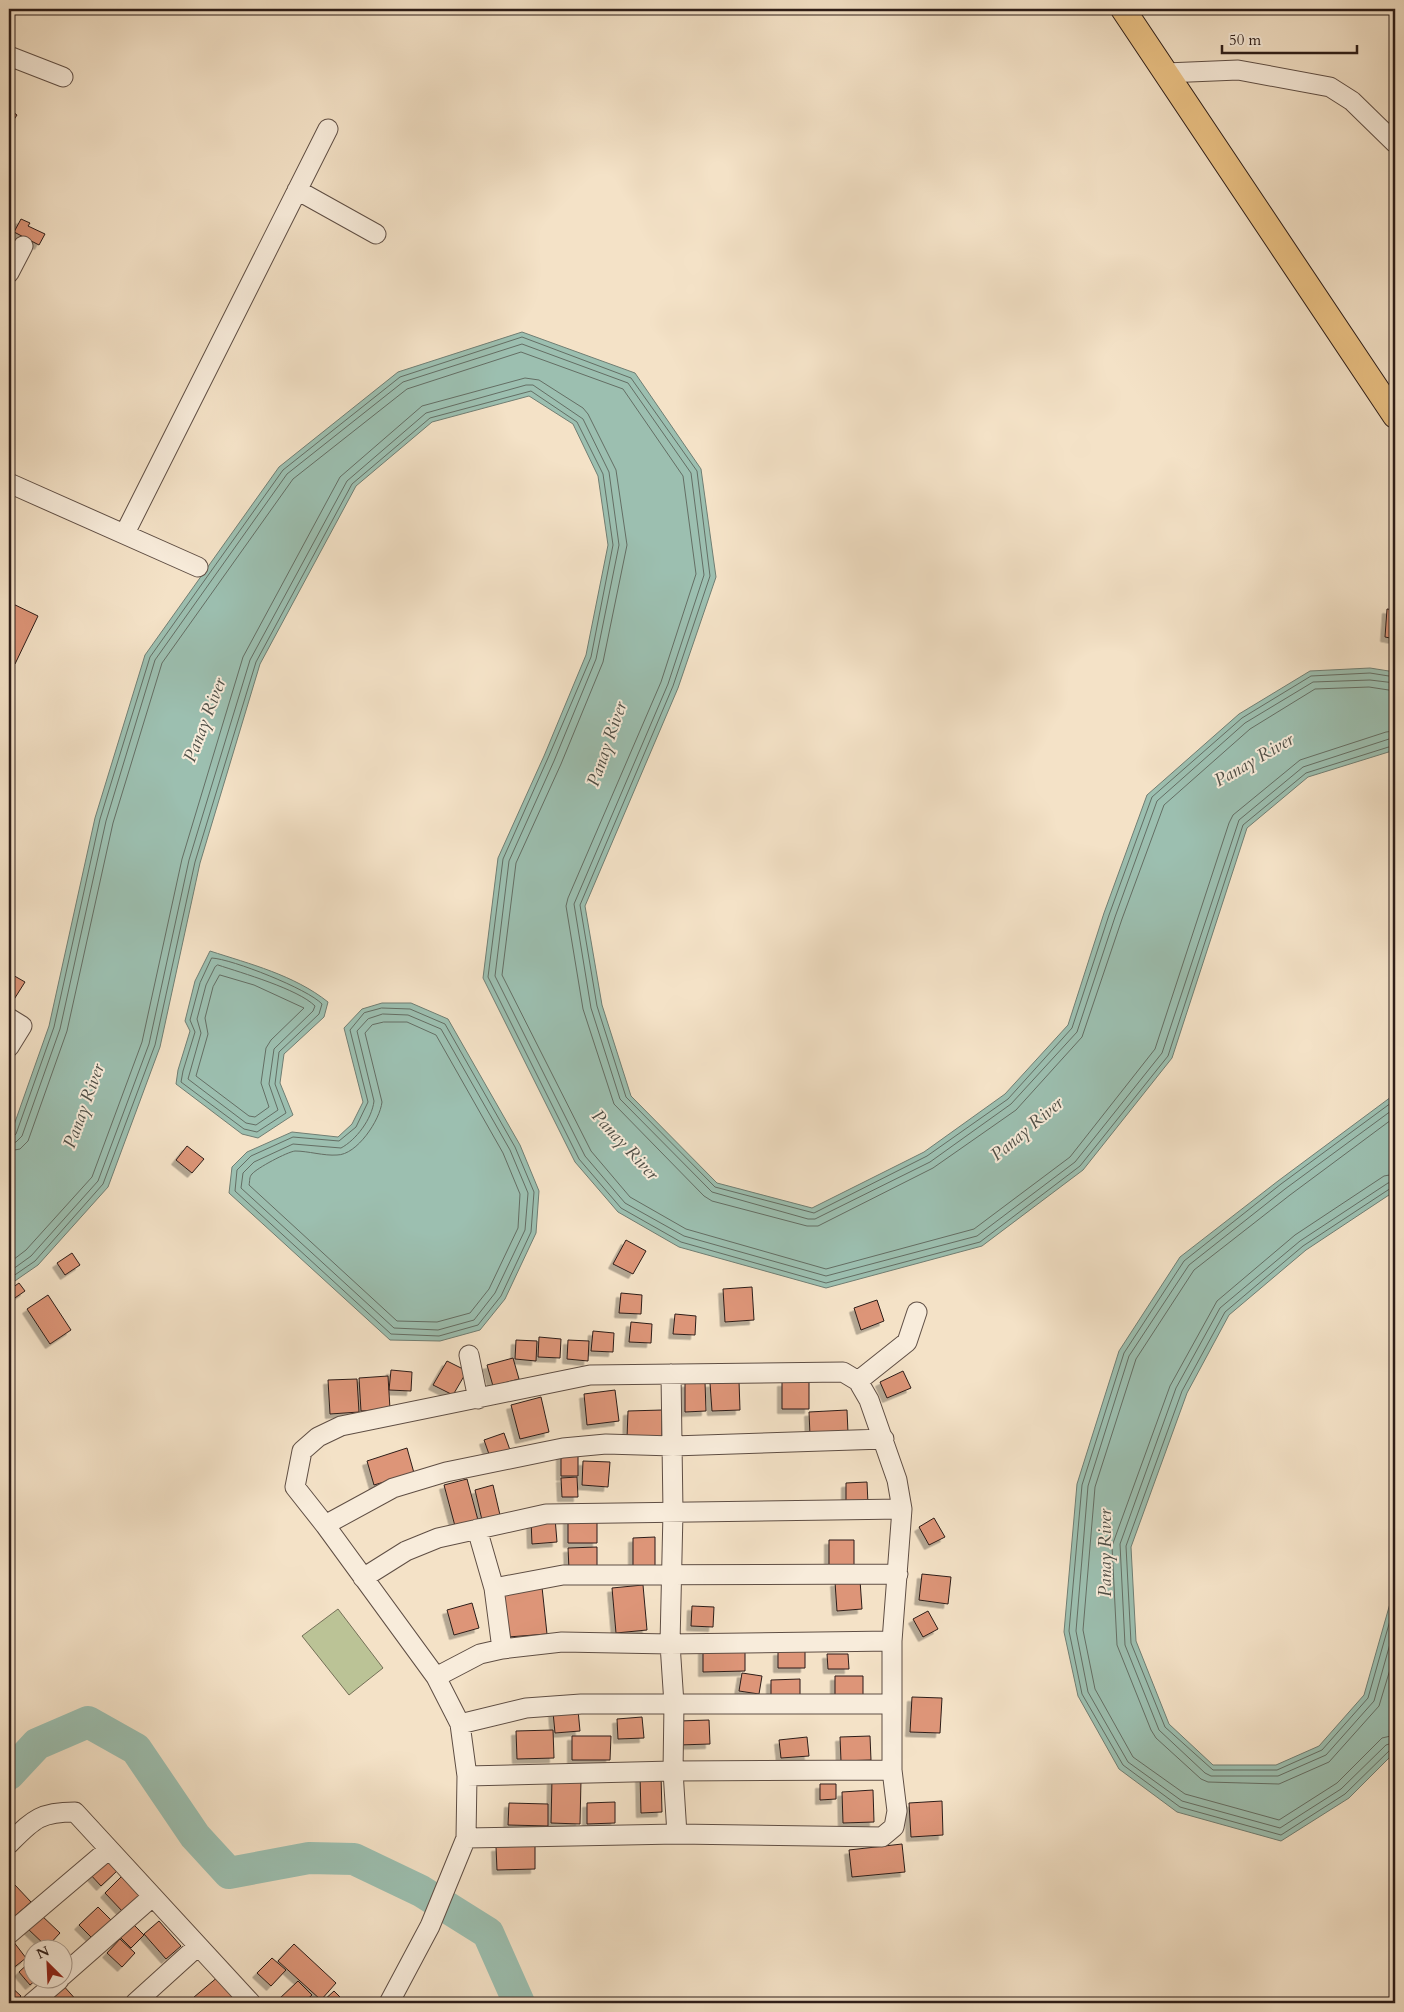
<svg xmlns="http://www.w3.org/2000/svg" width="1404" height="2012" font-family="Cardo,serif">
<style>
.green{fill:#bbc396;stroke:#747057}
.water{fill:#9cbfb0;stroke:#707e73}
.lines{fill:none;stroke-linecap:round;stroke-linejoin:round}
.shore{stroke:#646e64;stroke-width:1}
.river{stroke:#9cbfb0;stroke-width:32}
.building{fill:#dd9578;stroke:#2d1d18;filter:url(#shadow)}
.minor-casing{stroke:#5f4e44;stroke-width:21}
.major-casing{stroke:#2d1d18;stroke-width:26}
.minor{stroke:#f8ecdb;stroke-width:19}
.major{stroke:#eac184;stroke-width:24}
.labels{text-anchor:middle;dominant-baseline:central;stroke-width:4;stroke-linejoin:round;paint-order:stroke}
.water-label{font-size:18px;font-style:italic;fill:#4e4e46;stroke:#f8ecdb}
</style>
<defs>
<filter id="shadow"><feDropShadow dx="-4.5" dy="4.5" stdDeviation="0" flood-color="#0004"/></filter>
</defs>
<rect width="100%" height="100%" fill="#f4e2c7"/>
<filter id="stains"><feTurbulence type="fractalNoise" baseFrequency=".004" numOctaves="4"/><feColorMatrix values="0 0 0 0 .2 0 0 0 0 .09 0 0 0 0 .02 0 0 0 .5 -.17"/></filter>
<radialGradient id="worn" r=".72"><stop offset=".6" stop-color="#630" stop-opacity="0"/><stop offset="1" stop-color="#630" stop-opacity=".3"/></radialGradient>
<!-- green -->
<path class="green" d="M338 1609 383 1668 349 1695 302 1636Z"/>
<!-- water -->
<path class="water" d="M522 332 635 373 701 469 716 577 678 688 585 906 602 1005 631 1096 717 1183 812 1208 924 1152 1005 1094 1068 1025 1104 913 1147 795 1239 714 1310 671 1370 668 1395 672V750L1308 777 1247 828 1172 1058 1083 1170 982 1246 826 1288 679 1247 618 1212 575 1162 483 978 498 858 544 756 586 655 608 545 598 476 573 424 529 396 432 422 356 486 260 664 200 863 160 1047 108 1187 38 1265 9 1285V1139L49 1026 95 818 145 655 279 467 398 372Z
M210 951C250 964 294 975 328 1002L324 1017 284 1054 280 1083 293 1115 258 1138 242 1134 176 1084 178 1070 190 1031 185 1021 195 981Z
M382 1003H411L448 1019 520 1145 539 1191 536 1233 505 1299 480 1330 440 1341 390 1340 229 1193 232 1167 247 1152 292 1132 338 1137 352 1124 363 1102 344 1028 362 1009Z
M1395 1094V1191L1306 1250 1229 1315 1187 1393 1131 1547 1136 1641 1169 1724 1213 1765H1276L1319 1746 1364 1695 1391 1600 1395 1467V1752L1349 1798 1281 1841 1177 1812 1119 1769 1078 1696 1064 1632 1077 1484 1119 1351 1180 1257 1278 1181Z"/>
<g class="lines">
<!-- shore -->
<path class="shore" d="M212 958C232 959 308 989 322 1004L319 1014 279 1052 275 1084 286 1113 257 1132 244 1129 181 1082 183 1071 195 1032 190 1020 200 983Z
M218 965C242 973 298 989 315 1006L313 1011 274 1049 269 1084 278 1110 256 1125 246 1123 188 1079 201 1033 197 1019 206 985 215 967Z
M220 975 254 985 304 1008 271 1040 266 1048 261 1083 269 1107 255 1117 249 1116 196 1076 208 1034 205 1018 213 987Z
M382 1008 410 1009 445 1024 515 1147 534 1192 531 1232 501 1296 478 1325 439 1336 391 1334 235 1191 237 1170 251 1156 293 1137 339 1141 356 1127 368 1102 350 1030 364 1013Z
M383 1014 408 1015 441 1029 510 1150 528 1193 525 1230 495 1293 474 1320 438 1330 394 1328 241 1188 243 1173 254 1162 293 1144 341 1148C356 1140 372 1119 374 1101L357 1031 368 1019Z
M384 1022H407L436 1035 503 1153 520 1194 518 1228 489 1289 470 1313 437 1322 397 1321 249 1185C250 1181 249 1177 252 1174 257 1168 287 1152 295 1151 308 1151 324 1156 337 1155 357 1155 380 1120 382 1102L365 1033 372 1025Z
M1395 1100 1281 1184 1184 1261 1124 1353 1082 1485 1069 1631 1082 1694 1123 1765 1180 1807 1281 1835 1345 1794 1390 1750 1395 1748
M1395 1108 1285 1189 1189 1265 1129 1356 1088 1486 1076 1631 1088 1692 1128 1762 1182 1801 1280 1828 1341 1789 1386 1745 1395 1742
M1395 1117 1290 1195 1194 1270 1136 1359 1095 1487 1083 1630 1095 1689 1133 1757 1185 1794 1279 1820 1337 1783 1382 1738 1395 1735
M9 1137H13L16 1134 54 1027 100 819 150 657 283 470 400 377 522 337 631 378 697 471 710 576 673 686 580 905 597 1006 626 1097 715 1187 814 1213 927 1156 1008 1099 1072 1028 1109 915 1152 797 1242 718 1311 676 1370 673 1395 677
M9 1144 16 1142 22 1136 60 1029 106 821 155 660 287 474 403 382 522 344 628 383 691 473 704 575 668 684 574 904 591 1008 620 1099 712 1192 808 1219H815L930 1162 1011 1104 1077 1032 1115 917 1157 801 1245 723 1313 682 1370 680 1395 683
M9 1151 20 1149 28 1141 67 1031 113 823 162 663 293 479 407 389 521 352 623 389 683 476 696 574 661 682 568 898 566 906 583 1009 614 1104 704 1196 712 1201 807 1226H818L933 1168 1016 1110 1082 1037 1122 919 1164 805 1250 729 1315 689 1369 687 1395 691
M1395 1174 1384 1176 1295 1235 1217 1301 1170 1386 1112 1546 1117 1645 1151 1730 1156 1738 1201 1779 1208 1782 1279 1784 1329 1762 1379 1706 1395 1653
M1395 1181 1388 1183 1300 1241 1220 1308 1176 1388 1120 1544 1125 1645 1159 1730 1205 1773 1211 1776H1278L1326 1755 1374 1701 1395 1626
M1395 1187 1391 1188 1303 1246 1225 1312 1182 1391 1126 1546 1131 1643 1165 1727 1213 1770H1277L1322 1750 1368 1698 1395 1603
M9 1263 26 1250 92 1177 142 1042 182 859 243 657 340 477 422 406 525 378 539 380 583 408 588 414 616 470 627 545 603 662 561 764 516 863 502 975 591 1151 630 1197 686 1229 826 1269 974 1229 1070 1157 1155 1049 1229 823 1233 815 1300 760 1386 732 1395 731
M9 1272 31 1256 98 1181 149 1044 189 860 250 660 347 481 426 413 526 385H533L583 419 609 472 619 545 596 659 554 761 509 861 495 976 585 1156 625 1203 684 1236 826 1276 977 1236 1075 1162 1162 1053 1239 820 1303 767 1389 739H1395
M9 1279 35 1261 103 1184 155 1045 195 862 256 662 352 484 430 418 531 391 577 422 603 474 613 545 591 657 548 758 503 859 488 977 579 1159 621 1208 681 1242 826 1283 980 1242 1080 1166 1168 1056 1243 825 1306 773 1395 745"/>
<!-- river -->
<path class="river" d="M9 1774 37 1744 88 1722 136 1749 195 1836 229 1873 309 1858 354 1859 421 1891 488 1933 519 2003"/>
</g>
<!-- building -->
<path class="building" d="M9 109 17 115 9 127Z
M21 219 30 223 28 226 45 234 39 245 14 232Z
M9 602 38 616 15 664 9 661Z
M1387 609 1395 610V639L1385 637Z
M11 974 25 982 13 1001 9 999V978Z
M187 1146 204 1159 192 1173 176 1160Z
M626 1240 646 1251 633 1274 613 1264Z
M72 1253 80 1265 65 1275 57 1263Z
M19 1283 25 1291 9 1302V1290Z
M752 1287 754 1320 725 1322 723 1289Z
M621 1293 642 1295 641 1314 619 1313Z
M48 1295 71 1330 50 1344 27 1309Z
M877 1300 884 1321 861 1330 854 1308Z
M675 1314 696 1316 695 1335 673 1334Z
M631 1322 652 1324 651 1343 629 1342Z
M593 1331 614 1333 613 1352 591 1351Z
M539 1337 561 1339 560 1358 538 1357Z
M516 1340 537 1341 536 1361 515 1359Z
M568 1340 589 1341 588 1361 567 1359Z
M513 1358 519 1379 493 1386 487 1365Z
M447 1361 467 1371 453 1395 433 1385Z
M391 1370 412 1372 411 1391 389 1390Z
M903 1371 911 1388 887 1398 880 1382Z
M388 1376 390 1409 361 1411 359 1378Z
M357 1379 359 1412 330 1414 328 1380Z
M739 1381 740 1410 712 1411 710 1383Z
M705 1382 706 1411 685 1412V1383Z
M782 1382H809V1409H782Z
M615 1390 619 1421 587 1425 584 1394Z
M541 1397 549 1432 520 1439 511 1405Z
M662 1410V1439L627 1438 628 1411Z
M847 1410 848 1433 810 1435 809 1412Z
M504 1433 510 1450 490 1457 484 1440Z
M407 1448 414 1473 374 1485 367 1461Z
M561 1453H578V1476H561Z
M583 1461 610 1462 608 1487 582 1485Z
M577 1477 578 1497H562L561 1478Z
M467 1479 478 1520 455 1526 444 1485Z
M867 1482 868 1504H846V1483Z
M493 1485 500 1515 482 1520 475 1490Z
M568 1517H597V1543H568Z
M555 1518 557 1542 532 1544 531 1520Z
M934 1518 945 1537 929 1545 919 1527Z
M655 1537V1567H633V1538Z
M829 1540H854V1567L829 1566Z
M597 1547V1569H569L568 1548Z
M922 1574 951 1577 948 1604 919 1600Z
M860 1580 862 1609 837 1611 835 1582Z
M643 1585 647 1630 616 1633 612 1588Z
M542 1587 547 1634 508 1637 504 1590Z
M472 1603 479 1628 454 1635 447 1610Z
M692 1606 714 1607 713 1627 691 1626Z
M928 1611 938 1629 923 1637 913 1619Z
M703 1645H745V1671L703 1672Z
M778 1651H805V1668H778Z
M827 1654H848L849 1669H828Z
M742 1673 762 1676 759 1694 739 1691Z
M835 1676H863V1695L835 1696Z
M800 1679V1698H771V1680Z
M912 1697 942 1698 940 1733 910 1732Z
M578 1710 580 1731 555 1733 553 1712Z
M642 1717 644 1738 618 1739 617 1719Z
M709 1720 710 1744 679 1745V1721Z
M553 1730 554 1758 517 1759 516 1731Z
M572 1736H611L610 1760H572Z
M870 1736 871 1760 841 1761 840 1737Z
M807 1737 809 1756 781 1758 779 1740Z
M661 1775 662 1812 641 1813 640 1776Z
M552 1779 581 1780 580 1824 551 1823Z
M820 1784H836V1799L820 1800Z
M873 1790 874 1822 843 1823 842 1792Z
M942 1801 943 1835 911 1837 909 1803Z
M615 1802V1823L587 1824V1803Z
M509 1803 548 1804V1826L508 1825Z
M902 1844 905 1872 852 1877 849 1850Z
M535 1846V1869L497 1870 496 1847Z
M105 1858 117 1871 101 1886 89 1873Z
M122 1876 141 1895 123 1912 105 1893Z
M15 1885 31 1902 9 1921V1890Z
M98 1907 112 1921 93 1939 79 1925Z
M40 1914 60 1933 47 1947 27 1928Z
M130 1921 144 1935 131 1948 117 1934Z
M159 1921 181 1946 166 1959 144 1934Z
M120 1939 135 1953 122 1967 107 1953Z
M13 1941 26 1958 12 1969 9 1966V1945Z
M294 1944 336 1983 321 2000 278 1961Z
M272 1958 286 1970 271 1986 257 1973Z
M32 1960V1980H36L30 1985 19 1972Z
M219 1976 236 1996 228 2003H187Z
M298 1981 312 1995 303 2003H281L278 2000Z
M61 1983 79 2003H49L44 1998Z
M9 1985 21 1996 14 2003H9Z
M334 1991 346 2003H321Z"/>
<g class="lines">
<defs>
<path id="minor" d="M9 56 63 77
M1166 73 1238 70 1330 87 1352 101 1395 143
M297 190 376 234
M9 273 23 246
M9 483 198 567
M125 533 328 129
M9 1018 22 1026 9 1047
M469 1355 478 1399
M671 1374 673 1512 670 1644 674 1704 673 1771 677 1834
M858 1381 907 1342 917 1312
M325 1525 393 1488 446 1472 563 1448 606 1444 673 1446 884 1439
M477 1529 494 1588 502 1649
M363 1578 406 1551 438 1538 546 1514 902 1509
M494 1588 563 1575 898 1574
M436 1677 480 1654 502 1649 562 1642 670 1644 892 1641
M460 1724 526 1708 581 1704H891
M467 1776 673 1771 892 1770
M9 1844C33 1820 39 1812 75 1812L251 2003
M9 1934 108 1850
M62 1976 152 1897
M32 2003 59 1980
M135 2003 198 1946
M389 2003 430 1926 466 1838 467 1776 460 1724 436 1677 325 1525 295 1487 302 1451 318 1437 341 1426 590 1375 843 1372 858 1381 869 1400 897 1480 902 1509 892 1641V1770L897 1811 894 1827 882 1837 677 1834 466 1838"/>
<path id="major" d="M1123 9 1395 416"/>
</defs>
<!-- minor casing -->
<use href="#minor" class="minor-casing"/>
<!-- major casing -->
<use href="#major" class="major-casing"/>
<!-- minor -->
<use href="#minor" class="minor"/>
<!-- major -->
<use href="#major" class="major"/>
</g>
<g class="labels">
<!-- water labels -->
<g class="water-label">
<text transform="translate(205 720) rotate(-69)">Panay River</text>
<text transform="translate(607 744) rotate(-71)">Panay River</text>
<text transform="translate(1254 760) rotate(-30)">Panay River</text>
<text transform="translate(84 1106) rotate(-70)">Panay River</text>
<text transform="translate(1027 1129) rotate(-40)">Panay River</text>
<text transform="translate(625 1145) rotate(47)">Panay River</text>
<text transform="translate(1105 1553) rotate(-90)">Panay River</text>
</g>
</g>
<!-- margin -->
<rect width="1404" height="2012" fill="none" stroke="#f4e2c7" stroke-width="30"/>
<rect x="10" y="10" width="1384" height="1992" fill="none" stroke="#2d1d18" stroke-width="2.5"/>
<rect x="15" y="15" width="1374" height="1982" fill="none" stroke="#2d1d18"/>
<!-- north arrow -->
<g transform="translate(48 1964) rotate(336)"><circle r="24" fill="#f8ecdb" stroke="#a7998d"/>
<path d="M0-4L9 19L0 12L-9 19Z" fill="#8f2418"/>
<text y="-8" font-size="14" font-weight="bold" text-anchor="middle" fill="#2d1d18">N</text>
</g>
<!-- scale -->
<path d="M1222 45v8h135v-8" fill="none" stroke="#2d1d18" stroke-width="2.5"/>
<text x="1229" y="45" font-size="15" fill="#2d1d18" stroke="#f8ecdb" stroke-width="4" paint-order="stroke">50 m</text>
<rect width="100%" height="100%" filter="url(#stains)"/>
<rect width="100%" height="100%" fill="url(#worn)"/>
</svg>
